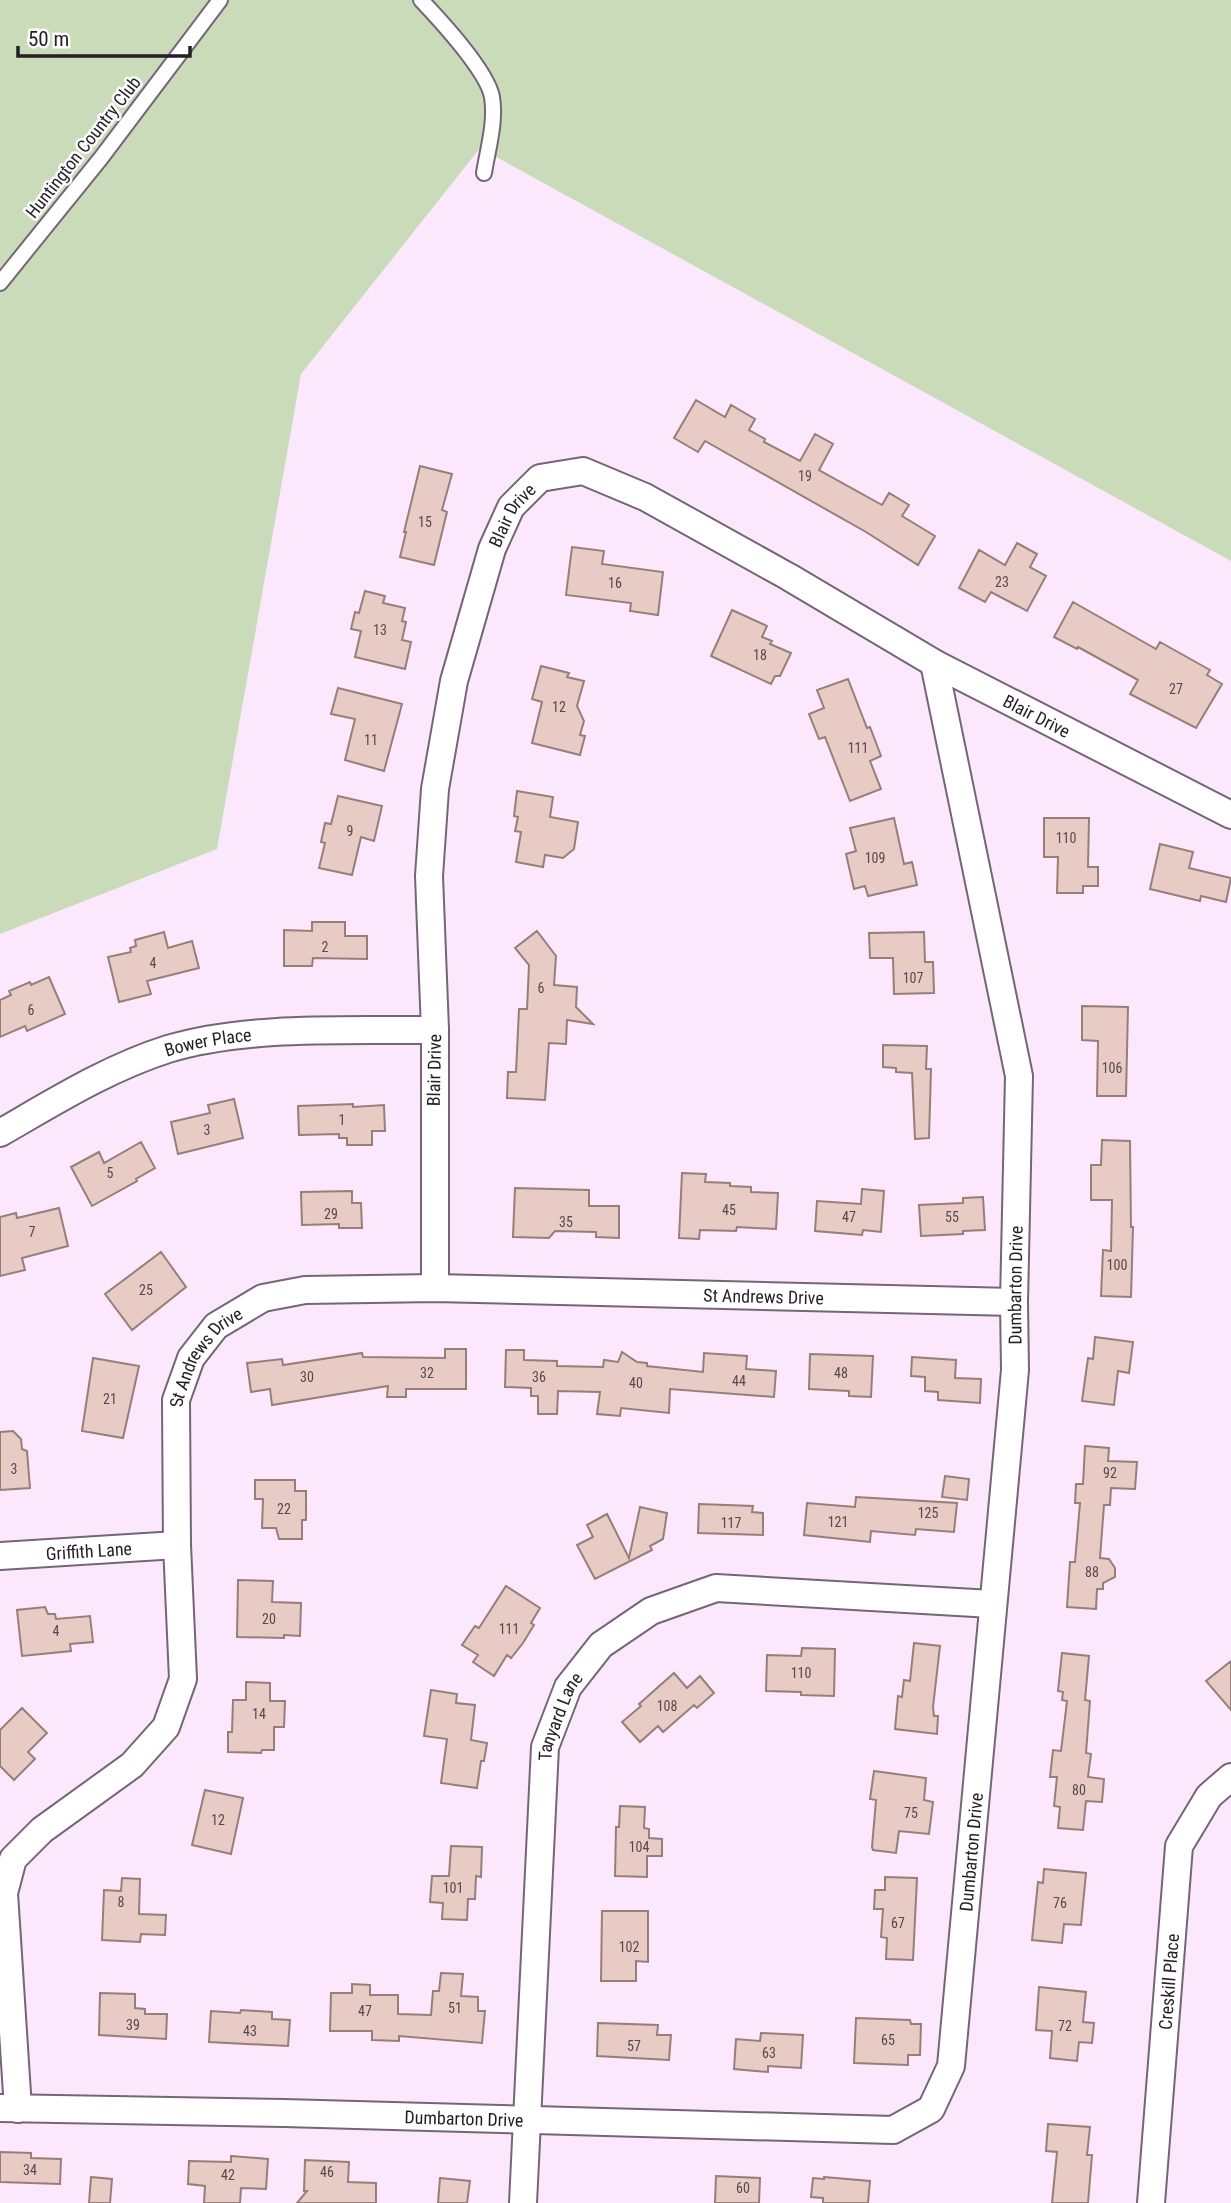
<svg xmlns="http://www.w3.org/2000/svg" width="1231" height="2203" font-family="'Roboto Condensed',sans-serif">
<style>
.green{fill:#cadbba}
.building{fill:#e7cbc4;stroke:#987e78;stroke-width:2}
.lines{fill:none;stroke-linecap:round;stroke-linejoin:round}
.service-casing{stroke:#756577;stroke-width:18}
.minor-casing{stroke:#756577;stroke-width:30}
.service{stroke:#fff;stroke-width:14}
.minor{stroke:#fff;stroke-width:26}
.labels{text-anchor:middle;dominant-baseline:central;stroke-width:5;stroke-linejoin:round;paint-order:stroke}
.number-label{font-size:14px;fill:#55494d}
.street-label{font-size:18px;fill:#241e25;stroke:#fcfcfc}
</style>
<rect width="100%" height="100%" fill="#fbe8fd"/>
<!-- green -->
<path class="green" d="M0 0H1231V561L480 148 301 374 217 849 0 934Z"/>
<!-- building -->
<path class="building" d="M696 400 725 417 731 405 755 419 749 430 765 439 764 442 800 461 815 434 833 444 819 470 882 505 889 493 909 505 902 516 935 536 918 565 866 532 705 441 698 452 674 438Z
M420 466 452 474 442 510 447 512 434 565 400 557 406 532H404Z
M1017 543 1037 554 1030 567 1046 576 1027 611 991 592 985 602 959 588 979 550 1005 565Z
M572 547 604 551 602 564 663 572 658 615 630 611 631 603 566 595Z
M365 591 385 596 383 603 405 608 402 621 406 622 402 640 411 642 405 669 355 657 361 631 351 629 355 612 359 613Z
M1073 602 1156 649 1160 642 1210 670 1207 675 1222 684 1196 728 1130 694 1138 680 1078 647 1077 649 1054 637Z
M732 610 767 626 762 637 772 641 770 644 791 653 780 676H775L771 684 711 656Z
M541 666 569 673 567 677 584 681 577 706 584 721 580 735 585 736 580 755 532 743 542 702 532 699Z
M848 679 867 728 870 727 881 756 870 761 881 789 850 801 825 737 819 739 809 714 824 708 817 690Z
M338 688 402 704 384 771 345 760 355 719 331 714Z
M517 791 553 797 550 817 578 822 574 849 563 858 545 855 543 867 516 862 521 832 515 831 518 817 514 816Z
M338 796 382 806 374 841 361 837 352 875 319 868 325 843 321 842 325 823 331 824Z
M894 818 904 864 912 862 917 885 868 896 865 886 854 889 846 854 856 851 850 828Z
M1044 818H1089L1088 867H1098V886H1083V893H1057L1058 857H1044Z
M1160 844 1193 852 1189 868 1231 878 1226 902 1201 896 1200 901 1150 889Z
M312 922H345V936H367V959L313 958 312 966H284V930L312 931Z
M537 931 556 956 554 985 577 987 576 1007 593 1024 567 1020 566 1044 549 1043 545 1100 507 1098 508 1072H516L519 1009H527L529 965 515 948Z
M164 932 168 948 192 941 199 968 147 981 151 994 119 1002 108 957 131 952 130 948 136 946 135 940Z
M924 932 925 962H933L934 993 894 994 893 958H870L869 933Z
M49 977 65 1014 27 1031 25 1026 0 1037V1000L11 995 9 991 30 982 31 985Z
M1082 1006 1128 1007 1126 1096H1097L1098 1041 1082 1040Z
M883 1045 927 1046 926 1069H931L929 1138 915 1139 912 1073 896 1072V1068L883 1067Z
M234 1099 243 1138 178 1154 171 1122 210 1113 208 1105Z
M353 1104V1107L384 1105 385 1131H372V1145H347V1138H339V1134L299 1135 298 1106Z
M1102 1140 1130 1141 1131 1227H1133L1131 1297 1101 1296 1103 1250 1111 1251 1112 1200H1091V1165H1101Z
M141 1142 155 1168 136 1179 137 1181 92 1206 71 1167 99 1152 104 1163Z
M682 1173 706 1174 705 1182 730 1183V1186L751 1187V1192L778 1193 776 1229 737 1227 736 1231 700 1230 699 1239 679 1238Z
M515 1188 589 1190V1206H619V1238L596 1237V1232L555 1231 549 1238 513 1237Z
M862 1189 884 1191 881 1232 863 1230 862 1235 815 1231 817 1201 861 1204Z
M352 1191V1203H361L362 1228H339V1224L302 1225 301 1192Z
M983 1197 985 1230 963 1231V1234L921 1236 919 1205 963 1203V1198Z
M59 1208 68 1246 22 1258 25 1270 0 1276V1217L16 1213 17 1218Z
M161 1252 186 1287 132 1330 105 1294Z
M1095 1337 1133 1342 1129 1373 1118 1371 1114 1405 1082 1401 1088 1358 1093 1359Z
M445 1349H466V1389H406V1397H387L388 1386 272 1405 270 1389 251 1392 247 1363 282 1359 283 1365 362 1353 363 1357 445 1358Z
M506 1350H524V1360L557 1361V1366L603 1367 604 1360 618 1362 622 1352 637 1362 647 1363V1366L703 1372 704 1353 747 1356 746 1369 776 1371 774 1397 670 1389 669 1413 621 1408 620 1416 597 1414 600 1392 558 1391 557 1414H538V1396H531V1388L505 1387Z
M810 1354 873 1356 871 1397 849 1396V1391L809 1389Z
M912 1357 956 1360 955 1378 981 1379 980 1403 938 1400V1392L925 1391V1377L911 1376Z
M93 1358 139 1366 123 1438 82 1431Z
M13 1431 21 1439 22 1449 27 1451 30 1488 0 1490V1432Z
M1085 1446 1109 1448 1108 1461 1137 1462 1135 1489 1111 1488 1110 1505H1104L1100 1558 1109 1559 1115 1568V1577L1103 1583V1589H1097L1096 1609 1067 1607 1070 1562H1075L1080 1503H1075L1076 1484H1083Z
M945 1476 969 1479 967 1500 942 1497Z
M255 1480H295V1491H306V1520H302V1539H279L276 1528H262L263 1499H255Z
M856 1497 957 1503 954 1532 916 1529 915 1535 871 1531 870 1542 804 1535 807 1503 855 1507Z
M699 1504 753 1506 752 1512 763 1513V1535L698 1533Z
M640 1507 667 1513 663 1539 650 1546 652 1550 595 1579 577 1545 593 1537 587 1525 607 1514 629 1558Z
M238 1580 273 1581 272 1602 301 1603 300 1636 284 1635V1638L237 1637Z
M506 1586 540 1608 531 1623 534 1625 523 1643 511 1658 507 1655 494 1676 473 1662 478 1655 462 1645 475 1626 479 1628Z
M45 1607 48 1614H55L56 1619 90 1616 93 1642 70 1644 71 1651 22 1656 17 1610Z
M914 1643 940 1646 933 1707 934 1716H938L937 1734 895 1729 898 1696 902 1697 904 1680 910 1681Z
M802 1648 835 1649 834 1696 801 1695V1692L766 1691 767 1655 801 1656Z
M1062 1653 1089 1656 1085 1700 1090 1701 1086 1753 1091 1754 1088 1777 1104 1779 1102 1802 1086 1801 1083 1830 1058 1828 1060 1807 1054 1806 1057 1777H1050L1053 1750 1061 1751 1067 1701 1062 1700 1063 1692 1058 1691Z
M1231 1661V1710L1206 1681Z
M674 1673 687 1688 700 1676 714 1693 697 1708 694 1705 663 1732 658 1726 640 1742 622 1722 641 1706 639 1704Z
M246 1682 270 1683V1701H285L284 1727H274V1750H262L261 1753 228 1752V1732H232L233 1700H246Z
M431 1690 457 1694 456 1703 475 1705 471 1740 487 1743 484 1761H481L477 1788 441 1783 447 1739 424 1736Z
M22 1708 47 1733 28 1752 35 1759 14 1780 0 1766V1730Z
M874 1771 926 1778 924 1800 933 1802 929 1834 899 1831 896 1853 873 1850 872 1847 876 1800 870 1799Z
M205 1790 243 1798 231 1854 192 1845Z
M620 1806 645 1807 644 1828 649 1829V1838L662 1839V1856H647V1877L615 1876 616 1827H619Z
M451 1846 482 1847 481 1877 476 1876 475 1899H468L467 1920 442 1919 443 1903 430 1902 432 1876H449Z
M1044 1869 1086 1873 1081 1925 1064 1924 1062 1943 1032 1940 1038 1882 1043 1883Z
M885 1877 917 1878 913 1960 886 1959 887 1938 881 1937 883 1909H874L875 1890H885Z
M122 1878 140 1879 139 1914 166 1915 165 1935 141 1934 140 1942 102 1940 104 1890 121 1891Z
M602 1911H648V1962L636 1961V1981H601Z
M441 1973 463 1974 461 1996 478 1997V2011H485L482 2043 399 2036V2041L372 2040V2031H330L331 1993H352V1984L370 1985V1995H398V2014L431 2015 433 1991H439Z
M1039 1987 1086 1992 1083 2022 1094 2023 1092 2043 1079 2042 1077 2061 1050 2058 1052 2031 1036 2030Z
M100 1993 135 1994V2008L145 2009V2014H167L166 2039 99 2035Z
M241 2010 272 2012V2019L290 2020 288 2046 209 2042 211 2011 240 2013Z
M856 2018 910 2020 911 2024H921L920 2055H908V2065L854 2063Z
M598 2023 658 2025 657 2035H671L669 2060 597 2056Z
M761 2033 803 2035 801 2068 768 2066V2072L734 2069 736 2039 760 2041Z
M1048 2124 1090 2127 1087 2155H1092L1088 2203H1052L1057 2152 1046 2151Z
M0 2152 31 2153V2158L61 2159 60 2184 0 2182Z
M231 2156 268 2159 266 2189 241 2188 240 2203H204L205 2186 188 2184 189 2161 231 2162Z
M305 2160 349 2162 348 2182 376 2183V2203H297L307 2191H304Z
M716 2176 760 2178 759 2203H715Z
M91 2177 112 2179 110 2203H89Z
M824 2177 870 2181 868 2203H823V2198L811 2197 813 2178 824 2179Z
M440 2178 470 2181 467 2203H438Z"/>
<g class="lines">
<defs>
<path id="service" d="M421 0C440 20 487 71 492 97 496 122 488 148 484 173
M0 283 101 158 220 0"/>
<g id="minor">
<path id="s1" d="M0 1133C54 1102 108 1068 168 1049 247 1025 352 1031 435 1030"/>
<path id="s2" d="M435 1288V1030L429 876 435 789 454 681 492 549 511 507 540 478 583 471 645 497 789 577 934 663 1231 815"/>
<path id="s3" d="M0 1556 177 1545"/>
<path id="s4" d="M0 2108 284 2113 893 2130 931 2109 951 2066 1015 1370 1014 1302 1019 1076 934 663"/>
<path id="s5" d="M18 2109 4 1893 13 1859 42 1830 132 1765 166 1727 183 1679 177 1545 176 1400 191 1358 216 1326 263 1298 305 1290 435 1288 1014 1302"/>
<path id="s6" d="M523 2203 545 1747 568 1687 601 1645 651 1611 716 1588 992 1604"/>
<path id="s7" d="M1151 2203 1179 1846 1209 1796 1231 1777"/>
</g>
</defs>
<!-- service casing -->
<use href="#service" class="service-casing"/>
<!-- minor casing -->
<use href="#minor" class="minor-casing"/>
<!-- service -->
<use href="#service" class="service"/>
<!-- minor -->
<use href="#minor" class="minor"/>
</g>
<g class="labels">
<!-- number labels -->
<g class="number-label">
<text x="805" y="476">19</text>
<text x="425" y="522">15</text>
<text x="1002" y="582">23</text>
<text x="615" y="583">16</text>
<text x="380" y="630">13</text>
<text x="760" y="655">18</text>
<text x="1176" y="689">27</text>
<text x="559" y="707">12</text>
<text x="371" y="740">11</text>
<text x="858" y="748">111</text>
<text x="350" y="831">9</text>
<text x="1066" y="838">110</text>
<text x="875" y="858">109</text>
<text x="325" y="947">2</text>
<text x="153" y="963">4</text>
<text x="913" y="978">107</text>
<text x="541" y="988">6</text>
<text x="31" y="1010">6</text>
<text x="1112" y="1068">106</text>
<text x="342" y="1120">1</text>
<text x="207" y="1130">3</text>
<text x="110" y="1173">5</text>
<text x="729" y="1210">45</text>
<text x="331" y="1214">29</text>
<text x="849" y="1217">47</text>
<text x="952" y="1217">55</text>
<text x="566" y="1222">35</text>
<text x="32" y="1232">7</text>
<text x="1117" y="1265">100</text>
<text x="146" y="1290">25</text>
<text x="427" y="1373">32</text>
<text x="841" y="1373">48</text>
<text x="307" y="1377">30</text>
<text x="539" y="1377">36</text>
<text x="739" y="1381">44</text>
<text x="636" y="1383">40</text>
<text x="110" y="1399">21</text>
<text x="14" y="1469">3</text>
<text x="1110" y="1473">92</text>
<text x="284" y="1509">22</text>
<text x="928" y="1513">125</text>
<text x="838" y="1522">121</text>
<text x="731" y="1523">117</text>
<text x="1092" y="1572">88</text>
<text x="269" y="1619">20</text>
<text x="509" y="1629">111</text>
<text x="56" y="1631">4</text>
<text x="801" y="1673">110</text>
<text x="667" y="1706">108</text>
<text x="259" y="1714">14</text>
<text x="1079" y="1790">80</text>
<text x="911" y="1813">75</text>
<text x="218" y="1820">12</text>
<text x="639" y="1847">104</text>
<text x="453" y="1888">101</text>
<text x="121" y="1902">8</text>
<text x="1060" y="1903">76</text>
<text x="898" y="1923">67</text>
<text x="629" y="1947">102</text>
<text x="455" y="2008">51</text>
<text x="365" y="2011">47</text>
<text x="133" y="2025">39</text>
<text x="1065" y="2026">72</text>
<text x="250" y="2031">43</text>
<text x="888" y="2040">65</text>
<text x="634" y="2046">57</text>
<text x="769" y="2053">63</text>
<text x="30" y="2170">34</text>
<text x="327" y="2172">46</text>
<text x="228" y="2175">42</text>
<text x="743" y="2188">60</text>
</g>
<!-- street labels -->
<g class="street-label">
<text transform="translate(83 147) rotate(-52)">Huntington Country Club</text>
<text stroke="none"><textPath href="#s2" startOffset="786">Blair Drive</textPath></text>
<text stroke="none"><textPath href="#s2" startOffset="1393">Blair Drive</textPath></text>
<text stroke="none"><textPath href="#s1" startOffset="229">Bower Place</textPath></text>
<text transform="translate(434 1070) rotate(-89)">Blair Drive</text>
<text stroke="none"><textPath href="#s4" startOffset="1768">Dumbarton Drive</textPath></text>
<text stroke="none"><textPath href="#s5" startOffset="1426">St Andrews Drive</textPath></text>
<text stroke="none"><textPath href="#s5" startOffset="838">St Andrews Drive</textPath></text>
<text stroke="none"><textPath href="#s3" startOffset="89">Griffith Lane</textPath></text>
<text stroke="none"><textPath href="#s6" startOffset="490">Tanyard Lane</textPath></text>
<text stroke="none"><textPath href="#s4" startOffset="1199">Dumbarton Drive</textPath></text>
<text stroke="none"><textPath href="#s7" startOffset="222">Creskill Place</textPath></text>
<text stroke="none"><textPath href="#s4" startOffset="464">Dumbarton Drive</textPath></text>
</g>
</g>
<!-- scale -->
<path d="M18 46v10h172v-10" fill="none" stroke="#241e25" stroke-width="3.5"/>
<text x="28" y="46" font-size="21" fill="#241e25" stroke="#fcfcfc" stroke-width="5" paint-order="stroke">50 m</text>
</svg>
